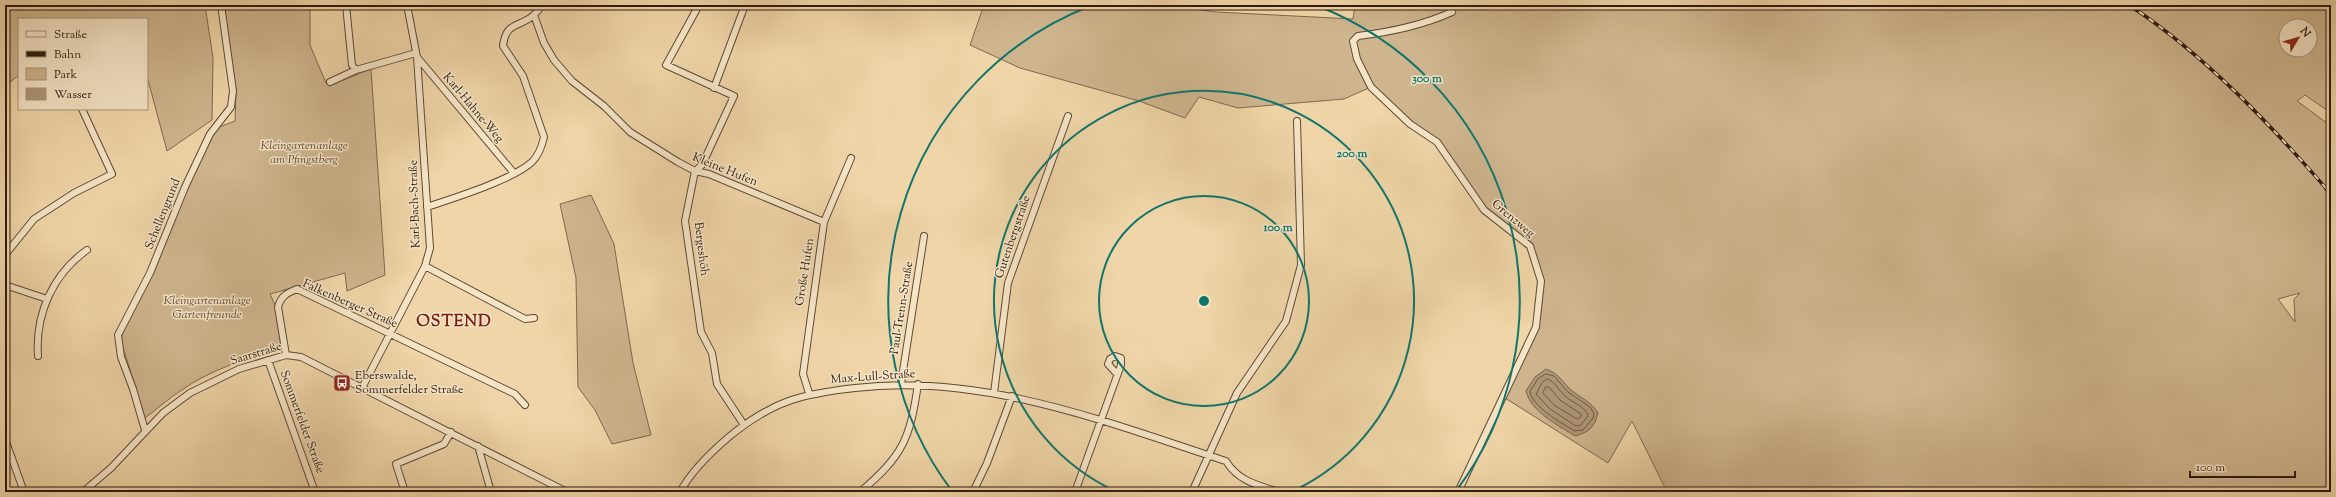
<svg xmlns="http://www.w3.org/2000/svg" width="2336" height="497" font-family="'Sorts Mill Goudy',serif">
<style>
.green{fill:#ceb58e;stroke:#7e6850;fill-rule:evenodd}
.water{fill:#ad9574;stroke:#7a644c}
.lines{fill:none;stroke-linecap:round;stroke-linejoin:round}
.shore{stroke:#6e5842;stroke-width:1}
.minor-casing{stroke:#5e4936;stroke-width:8}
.minor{stroke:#f5e4c6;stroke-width:6}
.rail-casing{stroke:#2e1a11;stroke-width:3.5}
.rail{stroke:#f5e4c6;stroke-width:2;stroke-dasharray:6;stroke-linecap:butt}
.ring{fill:none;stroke:#0f766e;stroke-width:2}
.labels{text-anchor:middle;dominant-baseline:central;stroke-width:3;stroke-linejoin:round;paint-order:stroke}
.street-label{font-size:12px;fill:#2e1a11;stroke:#f5e4c6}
.park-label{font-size:12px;font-style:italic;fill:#5e4836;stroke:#f5e4c6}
.poi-label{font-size:12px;fill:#2e1a11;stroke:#f5e4c6;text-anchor:start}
.district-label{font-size:16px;font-weight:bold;letter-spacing:1px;fill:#7a1f14;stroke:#f5e4c6}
.centre{fill:#0f766e;stroke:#f5e4c6;stroke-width:2}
.ring-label{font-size:12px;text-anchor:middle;font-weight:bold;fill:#0f766e;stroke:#f5e4c6;stroke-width:3;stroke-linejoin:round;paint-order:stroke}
</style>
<rect width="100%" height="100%" fill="#efd5a7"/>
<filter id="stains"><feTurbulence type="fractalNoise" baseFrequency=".005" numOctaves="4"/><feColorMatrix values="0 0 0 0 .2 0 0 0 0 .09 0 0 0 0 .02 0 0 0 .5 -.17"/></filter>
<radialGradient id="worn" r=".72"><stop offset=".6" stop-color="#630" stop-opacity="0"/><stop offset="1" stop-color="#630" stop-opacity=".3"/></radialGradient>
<!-- green -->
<path class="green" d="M5 5H205L213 58 212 120 167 151 147 76V19H19V75L5 86Z
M224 5H310V45L326 83H335L371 69 385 275 347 291 345 273 270 294 276 307 282 349C251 356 208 371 182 390 169 398 157 409 145 418L121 341 124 327 154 272 192 175 214 129 235 121 236 90Z
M984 5H1163L1216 12 1353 19 1355 5H2331V113L2305 95 2297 101 2331 126V189L2327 185 2324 189 2331 198V492H1667L1632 421 1608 463 1505 398 1536 327 1541 281 1530 246 1484 210 1437 142 1410 124 1371 87 1344 99 1238 108 1199 97 1185 118 1139 101 1020 68 970 45ZM2286 26H2310V50H2286ZM2300 293 2294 299 2295 322 2278 299Z
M591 195 614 244 633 363 651 435 612 444 595 410 578 387 576 278 560 204Z"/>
<!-- water -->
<path class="water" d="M1546 369C1558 373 1561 380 1570 389 1580 398 1591 401 1598 413 1595 427 1588 433 1575 436 1558 425 1531 412 1526 391L1535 377Z"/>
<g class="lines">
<!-- shore -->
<path class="shore" d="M1546 374 1554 376 1568 392 1590 407 1594 414 1593 418 1583 430 1575 431C1563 424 1531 406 1530 391L1538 379Z
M1547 379C1555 381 1559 391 1565 396 1572 403 1586 406 1588 416L1581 425 1576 426 1550 409 1536 394 1542 383Z
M1546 387H1549L1560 400 1581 414V417L1577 419 1554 405 1543 393Z"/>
<defs>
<path id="minor" d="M346 5 352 65 356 70
M699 5 666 65 734 96 702 165 695 171 685 221 701 332 712 353 717 384 744 425
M1453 5 1452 12C1421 26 1391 32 1358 36L1353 41 1357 59 1371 87 1410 124 1437 142 1484 210 1530 246 1541 281 1536 327 1458 492
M534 15 544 43 554 60 572 81 604 106 630 132 678 162 695 171 709 174 824 222
M417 57 513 172
M330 82 356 70 416 53
M714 88 745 5
M427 207C454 198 512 180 532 162 539 155 542 146 544 137L523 76 503 46C506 21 519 28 534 15 537 12 540 8 542 5
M5 255 34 219 74 193 112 174 82 109
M425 266 525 319 534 318
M5 285 47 299
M286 355 278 307C281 296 287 293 297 289L515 394 525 405
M38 356C35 314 53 274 87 250
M268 360 315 492
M901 384 924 236
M362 388 425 266 430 248 417 57 407 5
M809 393 803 374 824 222 851 158
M994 393 1008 283 1068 116
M145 430 133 389 121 357 118 335 150 273 185 187 210 134 231 107 233 91 221 5
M5 439 24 492
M478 446 491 492
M83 492 111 468 163 413 190 393 239 369 286 355 301 357 567 492
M405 492 396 464 444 444 451 432
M680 492C692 470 711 452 730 436 773 401 801 394 855 388 983 373 1106 422 1226 461 1238 481 1257 485 1279 492
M860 492C903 456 910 439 918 384
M973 492 987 463 1012 396
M1075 492 1121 365V358L1115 356 1110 359 1108 364 1117 374
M1192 492 1237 393 1286 321 1301 265 1297 121"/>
</defs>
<!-- minor casing -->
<use href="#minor" class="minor-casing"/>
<!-- minor -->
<use href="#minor" class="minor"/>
<defs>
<path id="rail" d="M2129 5C2205 55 2271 125 2331 194"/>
</defs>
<!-- rail casing -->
<use href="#rail" class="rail-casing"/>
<!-- rail -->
<use href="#rail" class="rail"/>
</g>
<!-- distance rings -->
<g class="ring">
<circle cx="1204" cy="301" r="105"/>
<path d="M1115 491A210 210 0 1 1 1293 491"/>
<path d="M952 491A316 316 0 0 1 1093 5M1315 5A316 316 0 0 1 1456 491"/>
</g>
<!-- icons -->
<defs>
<symbol id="bus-square" viewBox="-11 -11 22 22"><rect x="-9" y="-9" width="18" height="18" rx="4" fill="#8f2418" stroke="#f5e4c6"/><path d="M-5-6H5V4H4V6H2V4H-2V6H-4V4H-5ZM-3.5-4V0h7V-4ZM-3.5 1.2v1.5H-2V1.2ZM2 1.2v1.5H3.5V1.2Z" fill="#fff"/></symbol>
</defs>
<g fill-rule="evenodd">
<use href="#bus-square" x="332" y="373" width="20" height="20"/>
</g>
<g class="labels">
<!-- street labels -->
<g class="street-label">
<text transform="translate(473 108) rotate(50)">Karl-Hahne-Weg</text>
<text transform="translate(725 170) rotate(22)">Kleine Hufen</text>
<text transform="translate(415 204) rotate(-92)">Karl-Bach-Straße</text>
<text transform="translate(163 214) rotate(-68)">Schellengrund</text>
<text transform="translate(1513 219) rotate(40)">Grenzweg</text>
<text transform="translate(1013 237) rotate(-71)">Gutenbergstraße</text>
<text transform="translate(701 249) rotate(83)">Bergeshöh</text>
<text transform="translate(805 272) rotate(-81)">Große Hufen</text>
<text transform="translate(350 304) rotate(24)">Falkenberger Straße</text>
<text transform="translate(902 308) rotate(-81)">Paul-Trenn-Straße</text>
<text transform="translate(256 354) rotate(-17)">Saarstraße</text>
<text transform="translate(873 377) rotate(-4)">Max-Lull-Straße</text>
<text transform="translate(302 422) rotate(70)">Sommerfelder Straße</text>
</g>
<!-- park labels -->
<g class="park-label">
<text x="304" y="146">Kleingartenanlage<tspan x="304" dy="14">am Pfingstberg</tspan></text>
<text x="207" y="301">Kleingartenanlage<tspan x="207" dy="14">Gartenfreunde</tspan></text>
</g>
<!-- poi labels -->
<g class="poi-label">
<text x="355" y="376">Eberswalde,<tspan x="355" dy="14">Sommerfelder Straße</tspan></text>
</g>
<!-- district labels -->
<g class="district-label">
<text x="454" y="322">OSTEND</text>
</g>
</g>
<circle cx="1204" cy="301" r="6" class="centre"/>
<g class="ring-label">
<text x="1427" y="82">300 m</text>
<text x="1352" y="157">200 m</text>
<text x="1278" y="231">100 m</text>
</g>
<!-- margin -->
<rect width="2336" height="497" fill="none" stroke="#efd5a7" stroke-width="20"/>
<rect x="6" y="6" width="2324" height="485" fill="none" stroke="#2e1a11" stroke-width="2"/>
<rect x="10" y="10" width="2316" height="477" fill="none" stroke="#2e1a11"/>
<!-- legend -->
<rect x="18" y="18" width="130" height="92" fill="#f5e4c6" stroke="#a5937e"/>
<rect x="26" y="31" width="20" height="6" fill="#f5e4c6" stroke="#a5937e"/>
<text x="54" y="38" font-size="12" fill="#2e1a11">Straße</text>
<rect x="26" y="51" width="20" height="6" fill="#2e1a11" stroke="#a5937e"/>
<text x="54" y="58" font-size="12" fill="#2e1a11">Bahn</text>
<rect x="26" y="68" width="20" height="12" fill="#ceb58e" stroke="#a5937e"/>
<text x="54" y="78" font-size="12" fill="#2e1a11">Park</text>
<rect x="26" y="88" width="20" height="12" fill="#ad9574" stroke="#a5937e"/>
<text x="54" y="98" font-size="12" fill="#2e1a11">Wasser</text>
<!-- north arrow -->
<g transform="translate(2298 38) rotate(52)"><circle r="19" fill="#f5e4c6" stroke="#a5937e"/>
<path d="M0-3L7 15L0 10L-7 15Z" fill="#8f2418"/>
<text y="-6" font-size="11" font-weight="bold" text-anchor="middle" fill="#2e1a11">N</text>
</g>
<!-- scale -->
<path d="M2190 471v6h105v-6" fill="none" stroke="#2e1a11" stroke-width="2"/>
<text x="2196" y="471" font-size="12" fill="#2e1a11" stroke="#f5e4c6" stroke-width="3" paint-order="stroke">100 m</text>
<rect width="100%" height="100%" filter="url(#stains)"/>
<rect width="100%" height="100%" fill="url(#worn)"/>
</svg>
